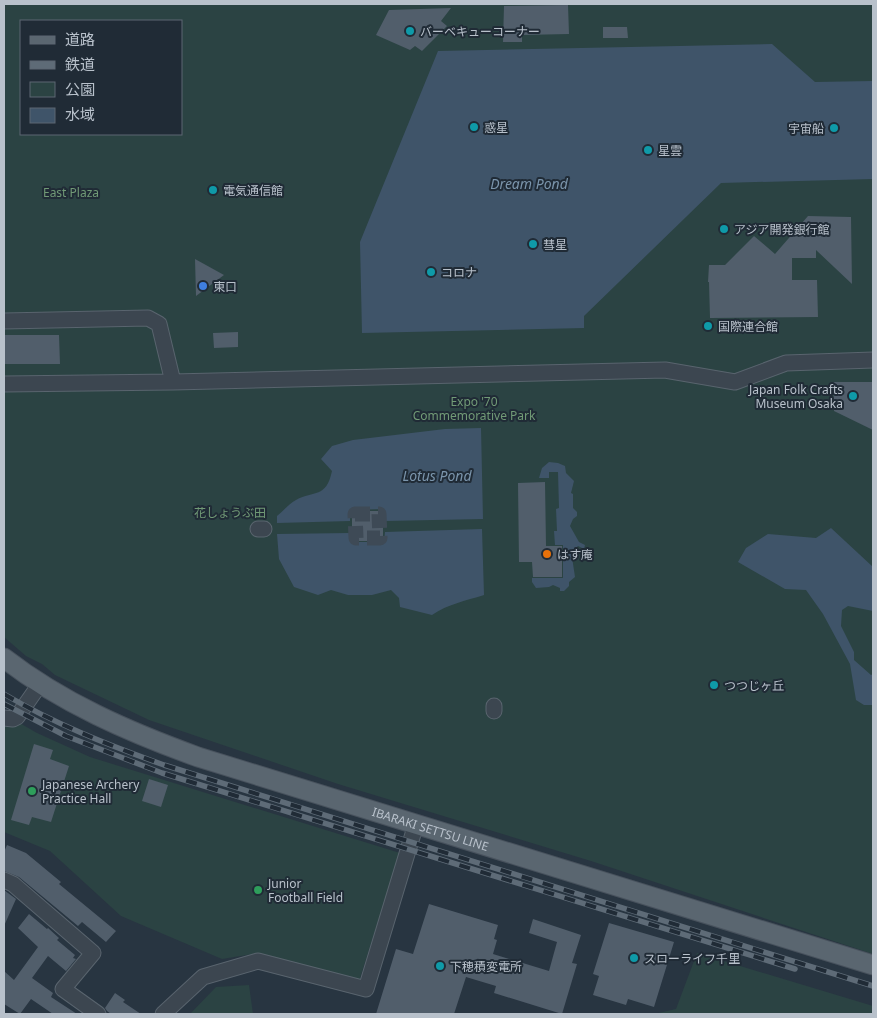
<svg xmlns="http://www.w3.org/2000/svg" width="877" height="1018" font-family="'Noto Sans','Noto Sans JP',sans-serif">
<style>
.green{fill:#2b4343;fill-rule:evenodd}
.water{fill:#3f5469}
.building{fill:#515e6b}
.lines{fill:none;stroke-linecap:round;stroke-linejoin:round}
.minor-tunnel{stroke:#3e4a56;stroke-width:15;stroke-dasharray:15 8;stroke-linecap:butt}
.minor-casing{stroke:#59646e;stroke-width:17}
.major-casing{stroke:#48525d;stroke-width:21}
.minor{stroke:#3c4650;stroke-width:15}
.major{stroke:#5a6670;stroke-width:19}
.rail-casing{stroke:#5e6b77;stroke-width:5.5}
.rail{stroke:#202b36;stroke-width:4;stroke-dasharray:11;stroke-linecap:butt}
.culture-dot{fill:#0f9aa8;stroke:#202b36;stroke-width:2}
.shop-dot{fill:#3f7fe0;stroke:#202b36;stroke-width:2}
.food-dot{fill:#e8710a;stroke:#202b36;stroke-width:2}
.leisure-dot{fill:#2e9e5b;stroke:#202b36;stroke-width:2}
.labels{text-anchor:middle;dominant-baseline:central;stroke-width:4;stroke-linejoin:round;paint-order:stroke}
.poi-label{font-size:12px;fill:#b8c1cb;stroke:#202b36;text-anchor:start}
.park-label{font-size:12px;fill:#719a76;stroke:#202b36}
.street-label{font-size:12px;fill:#b8c1cb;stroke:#202b36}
.water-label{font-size:14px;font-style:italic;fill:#7b95ac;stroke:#202b36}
</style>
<rect width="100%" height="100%" fill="#283541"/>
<!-- green -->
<path class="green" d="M4 4H873V954L591 861 338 784 149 720 55 675 42 664 26 656 4 637ZM21 21H181V134H21Z
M4 714 37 733 90 757 400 853 359 981 259 953 222 959 121 916 50 851 4 832Z
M697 953 873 1006V1014H654L676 1009Z
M249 985 253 1014H190L216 987Z"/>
<!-- water -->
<path class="water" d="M772 44 815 82 873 81V179L721 183 584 316V328L362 333 360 242 438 51Z
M481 428 483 519 385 521 384 509 350 510V521L277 523V516C283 511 289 504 296 500 314 490 326 499 332 471L321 459 332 446 353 440 445 429Z
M549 462 558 463 565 466 566 473 574 481 571 493 573 494V508L577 512V516L573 519 570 526 579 542 585 545 584 549 578 546 576 548 575 556 572 557 575 577 569 582V586L564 591H560V588L553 585 549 587 536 588 532 582V578H563V545H555L554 531H557L556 509 559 508 558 472H549V478H539L542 468Z
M831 528 873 567V611L848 606 842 610 841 626 854 652V660L871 675 873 674V705H864L856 700 850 664 823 614 806 590 785 589 738 562 746 548 768 534 816 538Z
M482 529 484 595C465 601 448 604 432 615L400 607 399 598 391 590 372 595H348L331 590 318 595 294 587 279 559 277 534 350 533 351 542H384L385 532Z"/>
<!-- building -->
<path class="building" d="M568 5 569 34 522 35V42H503L504 6Z
M451 8 441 21 447 26 422 51 415 46 410 50 376 35 389 10Z
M603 27H627L628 38H603Z
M808 216 851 217 852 284 816 250V258H792V280H817L818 317 710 318 709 282H708L709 265H725L754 236 775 254Z
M195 259 224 275 196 296Z
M238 332V347L214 348 213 333Z
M4 335H59L60 364H4Z
M833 382H873V430L834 411Z
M545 482 546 546H562V577H533L532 562H519L518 483Z
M352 511H383V541H352Z
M34 744 53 750 50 759 69 766 51 822 32 817 29 825 11 820Z
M149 779 168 785 161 807 142 801Z
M7 845 26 853 61 882 59 884 116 931 106 942 82 922 78 926 19 877 4 871V852Z
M4 890 16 899 4 926Z
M429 904 498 925 494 939 497 940 493 954 549 971 557 942 529 933 533 919 581 935 572 963 577 964 562 1014 494 993 496 986 466 977 454 1014H376L396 949 413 954Z
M29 914 47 929 48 928 59 938 57 940 75 955 73 958 76 959 66 971 48 956 32 978 53 993 51 997 77 1014H53L31 999 20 1014 4 1004V971L14 980 38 947 18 928Z
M609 923 674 942 654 1007 628 999 626 1005 593 995 599 976 593 974Z
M115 993 125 1000 123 1002 141 1014H111L107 1011 105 1008Z"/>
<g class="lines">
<!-- minor-tunnel -->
<path class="minor-tunnel" d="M355 514H379L380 538H356Z"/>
<defs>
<path id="minor" d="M4 321 148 318 159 324 173 382
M4 384 173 382 665 370 735 382 786 363 873 360
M258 529H264
M494 706V711
M4 718 13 719 17 717 40 684
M4 880 13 884 93 953 63 989 98 1014
M163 1014 203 977 258 961 366 989 416 824"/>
<g id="major">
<path id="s1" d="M4 658C62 703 129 732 198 757L873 965"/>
</g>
</defs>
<!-- minor casing -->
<use href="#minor" class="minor-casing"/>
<!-- major casing -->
<use href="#major" class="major-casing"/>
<!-- minor -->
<use href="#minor" class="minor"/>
<!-- major -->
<use href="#major" class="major"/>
<defs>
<path id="rail" d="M4 694C55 724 108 745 164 765L873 986
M4 704 66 736 162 773 795 969"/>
</defs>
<!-- rail casing -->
<use href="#rail" class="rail-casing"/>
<!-- rail -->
<use href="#rail" class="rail"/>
</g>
<!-- markers -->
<g class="culture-dot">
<circle cx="410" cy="31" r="5"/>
<circle cx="474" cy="127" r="5"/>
<circle cx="834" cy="128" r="5"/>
<circle cx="648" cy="150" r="5"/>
<circle cx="213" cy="190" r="5"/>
<circle cx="724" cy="229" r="5"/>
<circle cx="533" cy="244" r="5"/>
<circle cx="431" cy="272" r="5"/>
<circle cx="708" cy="326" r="5"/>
<circle cx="853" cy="396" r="5"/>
<circle cx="714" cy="685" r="5"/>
<circle cx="634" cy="958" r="5"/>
<circle cx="440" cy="966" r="5"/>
</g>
<circle class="shop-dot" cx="203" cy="286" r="5"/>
<circle class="food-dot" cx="547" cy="554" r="5"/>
<g class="leisure-dot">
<circle cx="32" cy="791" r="5"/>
<circle cx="258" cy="890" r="5"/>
</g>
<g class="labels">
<!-- poi labels -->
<g class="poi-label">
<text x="420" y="31">バーベキューコーナー</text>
<text x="484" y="127">惑星</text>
<text x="824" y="128" text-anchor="end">宇宙船</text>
<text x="658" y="150">星雲</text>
<text x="223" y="190">電気通信館</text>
<text x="734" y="229">アジア開発銀行館</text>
<text x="543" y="244">彗星</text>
<text x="441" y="272">コロナ</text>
<text x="213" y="286">東口</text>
<text x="718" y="326">国際連合館</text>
<text x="843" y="389" text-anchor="end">Japan Folk Crafts<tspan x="843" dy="14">Museum Osaka</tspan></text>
<text x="557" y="554">はす庵</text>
<text x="724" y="685">つつじヶ丘</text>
<text x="42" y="784">Japanese Archery<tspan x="42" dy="14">Practice Hall</tspan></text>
<text x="268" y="883">Junior<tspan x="268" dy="14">Football Field</tspan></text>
<text x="644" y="958">スローライフ千里</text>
<text x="450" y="966">下穂積変電所</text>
</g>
<!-- park labels -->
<g class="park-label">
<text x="71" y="192">East Plaza</text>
<text x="474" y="401">Expo '70<tspan x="474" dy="14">Commemorative Park</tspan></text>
<text x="230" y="512">花しょうぶ田</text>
</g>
<!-- street labels -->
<g class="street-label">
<text stroke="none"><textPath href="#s1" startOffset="462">IBARAKI SETTSU LINE</textPath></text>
</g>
<!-- water labels -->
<g class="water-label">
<text x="529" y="183">Dream Pond</text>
<text x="437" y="475">Lotus Pond</text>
</g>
</g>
<!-- border -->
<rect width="877" height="1018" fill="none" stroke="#b8c1cb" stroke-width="10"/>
<!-- legend -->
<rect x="20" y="20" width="162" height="115" fill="#202b36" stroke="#5d6772"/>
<rect x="30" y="36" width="25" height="8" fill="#5a6670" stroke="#5d6772"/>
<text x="65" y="45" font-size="15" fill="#b8c1cb">道路</text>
<rect x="30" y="61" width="25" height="8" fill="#5e6b77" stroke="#5d6772"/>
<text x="65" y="70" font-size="15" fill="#b8c1cb">鉄道</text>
<rect x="30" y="82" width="25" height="15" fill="#2b4343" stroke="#5d6772"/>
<text x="65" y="95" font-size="15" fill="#b8c1cb">公園</text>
<rect x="30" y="108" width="25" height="15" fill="#3f5469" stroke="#5d6772"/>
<text x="65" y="120" font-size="15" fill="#b8c1cb">水域</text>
</svg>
